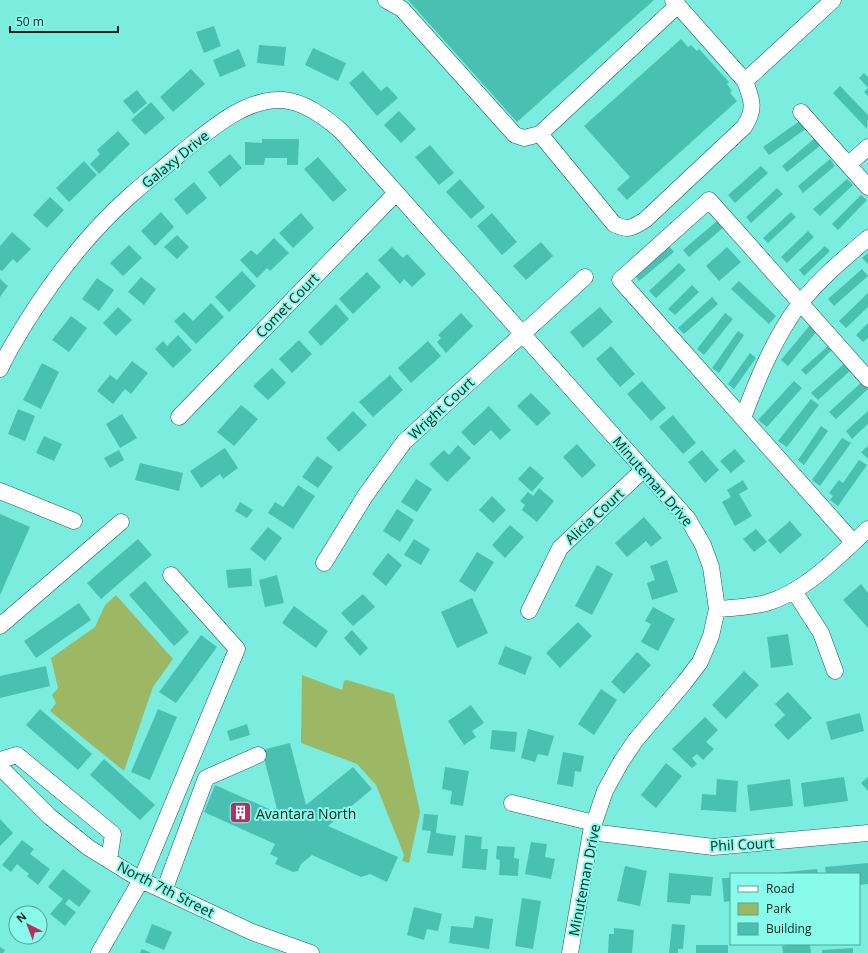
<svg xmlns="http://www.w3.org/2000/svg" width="868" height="953" font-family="'Open Sans',sans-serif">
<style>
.green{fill:#9cb865}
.building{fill:#4ac0b2}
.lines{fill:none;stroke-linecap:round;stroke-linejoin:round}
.minor-casing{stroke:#1c5b54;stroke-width:17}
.minor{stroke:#fff;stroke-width:16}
.labels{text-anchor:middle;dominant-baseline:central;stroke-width:4;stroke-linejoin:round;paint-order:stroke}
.street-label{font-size:14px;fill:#002521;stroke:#89fbeb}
.poi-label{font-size:14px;fill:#002521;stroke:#89fbeb;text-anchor:start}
</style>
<rect width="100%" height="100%" fill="#7bedde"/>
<!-- green -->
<path class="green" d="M116 595 173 659 153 687 124 771 50 711 56 703 52 695 58 688 51 658 95 627 105 605Z
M302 675 342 690 344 681 347 680 394 694 420 812 409 863 402 861 404 855 376 785 357 764 301 743Z"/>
<!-- building -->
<path class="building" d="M408 0H654L517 122Z
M214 26 221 46 204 53 196 32Z
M681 39 688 47 691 45 697 51 699 49 729 82 727 84 732 91 730 93 737 101 627 200 617 189 630 177 584 126Z
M259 45 286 47 284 66 257 63Z
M313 48 346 63 338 81 305 65Z
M239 49 246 66 220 77 213 60Z
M191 69 205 84 173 112 160 97Z
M363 71 381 91 387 86 398 98 377 116 349 83Z
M864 73 868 77V96L864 92 868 88 859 78Z
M840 86 868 115 867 129 833 93Z
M137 90 147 103 134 114 123 101Z
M151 102 165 118 145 135 131 120Z
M399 111 416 129 401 143 384 125Z
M801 120 807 128 769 155 763 147Z
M118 131 130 144 99 174 90 164 100 154 97 150Z
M815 138 821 145 787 172 782 166Z
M262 139H299L298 165H287V158H265L264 165H245V142L262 143Z
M430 145 454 173 439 185 415 157Z
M230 154 242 168 220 187 208 172Z
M318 157 347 190 333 202 304 169Z
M830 159 835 166 803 193 798 186Z
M84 161 97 175 69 202 56 188Z
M761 166 768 173 735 203 728 195Z
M460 179 485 207 471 219 446 192Z
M847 179 853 185 820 216 813 209Z
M194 182 207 198 187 215 174 199Z
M777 188 783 194 751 223 746 217Z
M861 195 867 200 838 230 832 224Z
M50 197 64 210 47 228 33 215Z
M161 212 174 227 155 246 141 231Z
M791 212 796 217 768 243 763 238Z
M301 213 314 228 293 248 279 233Z
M492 213 517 242 502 255 477 226Z
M718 220 724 227 689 257 683 250Z
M808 231 814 237 787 263 781 257Z
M12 232 31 249 17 263 13 259 2 271 0 270V246Z
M177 235 189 247 177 259 164 247Z
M274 238 289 253 270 271 267 268 257 278 240 260 251 250 257 255Z
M541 242 553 256 526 280 513 266Z
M129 245 142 258 123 276 110 263Z
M668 245 674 252 639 281 634 274Z
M825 246 830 251 804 276 799 270Z
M392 247 403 258 407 254 426 274 412 287 404 279 400 284 378 260Z
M727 247 741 262 719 281 706 266Z
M868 253V264L862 258Z
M679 263 686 270 656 298 649 291Z
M862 269 868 276 834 306 828 299Z
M242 271 256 286 229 312 215 297Z
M367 272 381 287 353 314 339 299Z
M141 277 156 289 144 305 128 292Z
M97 278 114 290 99 311 82 299Z
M0 279 8 286 0 297Z
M739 281 776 316 769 324 731 289Z
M692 285 699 292 675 315 668 309Z
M868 293V307L846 328 839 321Z
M712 297 718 304 684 334 678 328Z
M211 303 224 317 196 344 174 321 184 312 193 321Z
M336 304 349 319 321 346 308 332Z
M118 307 132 320 116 336 103 323Z
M600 307 613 322 583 348 570 332Z
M461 313 473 326 446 353 437 342 441 338 438 335Z
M725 313 733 319 704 355 697 349Z
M71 316 87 328 69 352 52 340Z
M868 323V338L863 342 856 335Z
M810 325 817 331 788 366 781 360Z
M738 331 744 335 719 373 712 368Z
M178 335 192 350 173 368 155 349 163 341 167 346Z
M299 340 312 354 292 373 279 359Z
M428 341 441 356 411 383 398 368Z
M611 346 635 374 620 387 596 359Z
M828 346 832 350 806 375 801 370Z
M750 353 756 358 734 389 728 384Z
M132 361 148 373 131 394 125 389 113 404 97 391 110 375 117 380Z
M42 363 59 372 41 409 23 400Z
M845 363 851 370 818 400 811 393Z
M272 368 286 383 268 400 253 386Z
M390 375 403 390 373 417 359 402Z
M642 381 666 408 651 421 627 394Z
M794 381 802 388 767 427 758 420Z
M863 381 868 389 836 419 829 412Z
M531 393 551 413 537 426 517 406Z
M811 399 819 405 787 447 778 441Z
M241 405 258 419 234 446 217 432Z
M489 406 511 430 500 440 491 430 474 446 461 432Z
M18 409 35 416 25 441 8 434Z
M353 411 367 425 339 452 326 438Z
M868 411V424L852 439 846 431Z
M122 414 137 438 120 448 106 424Z
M673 415 696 443 683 454 659 427Z
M821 426 828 431 804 465 798 460Z
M44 436 62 444 54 461 36 453Z
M842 438 851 443 820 486 812 480Z
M577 444 596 465 582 478 563 457Z
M458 445 471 458 447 482 429 464 444 450 449 455Z
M868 446V459L861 452Z
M225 448 238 468 223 479 220 474 201 488 190 471Z
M735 449 745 461 731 473 720 461Z
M119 450 124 460 110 468 104 458Z
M702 450 719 470 705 483 688 462Z
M317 456 333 467 318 488 302 477Z
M859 460 867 465 838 506 830 500 833 496 829 493 839 480 843 483Z
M140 463 183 473 179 491 135 480Z
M530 466 544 478 532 492 518 479Z
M416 479 432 489 417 512 401 502Z
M743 480 748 489 739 494 752 516 735 526 722 502 731 497 727 490Z
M298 485 315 496 293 529 268 513 275 502 283 507Z
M539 488 554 501 537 522 522 510 525 505 520 501 528 492 533 496Z
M492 496 506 510 493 523 479 510Z
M240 502 253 510 247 518 235 511Z
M397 509 414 520 400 542 383 531Z
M0 514 30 527 0 595Z
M644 517 662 538 651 547 646 541 627 557 615 543Z
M790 521 802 535 780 554 768 540Z
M510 525 524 537 505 558 492 545Z
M268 527 282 538 265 561 250 549Z
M756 529 767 542 754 552 743 539Z
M138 539 152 555 101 599 87 583Z
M414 539 430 549 421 565 404 555Z
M477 552 494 562 475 592 459 581Z
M388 553 402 565 386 586 372 574Z
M667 560 678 592 652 600 647 583 655 580 650 566Z
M597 565 613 574 592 615 575 606Z
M251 568 252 586 228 588 226 570Z
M277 575 284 603 265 607 259 580Z
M145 581 189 632 174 646 129 595Z
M861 584 868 593V628L843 600Z
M363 594 375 607 353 626 341 613Z
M472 598 488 633 457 648 441 612Z
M79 603 91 620 36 658 24 641Z
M294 606 328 631 316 648 282 623Z
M653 607 675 619 658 651 641 642 651 624 645 621Z
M578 622 592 636 560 668 546 653Z
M352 630 368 648 360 656 344 638Z
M788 634 793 665 771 668 767 637Z
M201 635 217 647 176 703 159 692Z
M505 646 532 657 525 675 498 664Z
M637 652 651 665 624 694 611 682Z
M46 666 50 686 0 698V676Z
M744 671 759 685 726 719 712 705Z
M601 689 617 700 594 735 578 724Z
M788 692 812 718 788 740 774 725 785 715 775 704Z
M471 705 484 723 472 731 476 737 464 745 448 721Z
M40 709 92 754 78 770 26 725Z
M158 709 177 717 150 780 131 772Z
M860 713 864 731 831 740 826 722Z
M705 717 718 730 706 742 714 749 703 760 697 754 692 758 697 764 692 768 672 749Z
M247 724 250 735 230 741 227 731Z
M528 729 554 736 548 756 538 754 535 762 521 758Z
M492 730 517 732 515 752 490 749Z
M290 743 306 805 353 767 372 789 328 826 398 857 387 882 370 874 361 877 312 855 301 864 298 871 293 872 275 864 278 858 270 854 275 844 204 812 215 785 278 813 262 750Z
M563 752 584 756 581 772 575 771 573 787 557 784Z
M104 759 155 805 140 820 90 775Z
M666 763 682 776 656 808 641 795Z
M445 767 469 771 463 806 450 804 452 791 442 789Z
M844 777 848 801 804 807 801 783Z
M868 777V791L861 783Z
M717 779 738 781 736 812 701 810 702 794 716 795Z
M790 779 793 806 750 811 747 785Z
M424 814 438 815 436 833 456 836 453 856 427 853 431 831 422 830Z
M0 819 13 833 0 846Z
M465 835 482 837 481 849H488L486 870 462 868Z
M22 840 34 849 30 854 50 869 38 885 27 876 29 874 17 864 11 872 2 865Z
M531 842 547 844 545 857 555 859 551 879 525 874Z
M497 846 515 847 514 858 519 859 518 876 499 875 500 860 496 859Z
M868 863V884L859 885V874H826L825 867Z
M625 866 647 871 640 906 617 901Z
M63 869 91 891 79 907 69 899 65 904 76 912 65 926 50 914 63 899 48 887Z
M817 869 818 874H777V873Z
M669 873 713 877 711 896 691 895 690 904 667 902Z
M722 878H731V901L724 902Z
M522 898 541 901 533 949 515 946Z
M414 907 442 914 438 931 427 929 424 940 407 935Z
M475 916 493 919 489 949 449 943 451 926 473 928Z
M152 924 172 932 164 950 145 942Z
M672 924 685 925 683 949H678V953H669Z
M614 928 634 930 632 953H608L609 934H614Z
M795 944H810L811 953H783L782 946Z
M696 945H728V953H696Z
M0 947 5 950 3 953H0Z
M853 948V953H822V950Z
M142 949 151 953H140Z"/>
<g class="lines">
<defs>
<path id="minor" d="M386 0 402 9 515 135 524 138 540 134
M673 0 745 81 833 0
M678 5 540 134 614 224C628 231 632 228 645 220L744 127C756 109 752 100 745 81
M801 112 868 187
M848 165 868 147
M0 369C7 353 16 339 25 324 55 276 90 231 132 194 148 180 165 167 181 153 209 131 244 98 283 100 305 102 325 117 341 131L688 519 703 545 711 567 717 609 711 636 700 662 684 683 635 741 621 762 605 791 591 832 570 953
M179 417 396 193
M743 418C756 383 770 348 791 316 810 287 842 260 868 238
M0 491 74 521
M853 542 620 280 709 200 868 379
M324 563 365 496 404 442 585 277
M794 591 821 633 835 671
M717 609C733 608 750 607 766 603 807 591 838 556 868 529
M529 611 560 548 643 470
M0 626 121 522
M0 760 17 755 113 834 109 860
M0 767 49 816 89 848 141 880 252 932 311 953
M512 803 594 823
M591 832 713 847 868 833
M164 891 206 778 258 755
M99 953 141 880 237 649 171 575"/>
</defs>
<!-- minor casing -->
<use href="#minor" class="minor-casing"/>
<!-- minor -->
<use href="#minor" class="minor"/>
</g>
<!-- icons -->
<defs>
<symbol id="building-square" viewBox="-11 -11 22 22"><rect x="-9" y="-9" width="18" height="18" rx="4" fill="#ba2d60" stroke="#89fbeb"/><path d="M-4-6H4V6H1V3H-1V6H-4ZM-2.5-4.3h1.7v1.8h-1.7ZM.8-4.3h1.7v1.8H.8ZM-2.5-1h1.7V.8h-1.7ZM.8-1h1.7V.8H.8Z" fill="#fff"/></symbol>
</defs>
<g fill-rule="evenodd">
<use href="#building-square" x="228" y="800" width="25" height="25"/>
</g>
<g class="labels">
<!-- street labels -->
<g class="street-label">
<text transform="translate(175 159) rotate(-39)">Galaxy Drive</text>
<text transform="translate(287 305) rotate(-46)">Comet Court</text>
<text transform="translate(441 408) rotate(-43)">Wright Court</text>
<text transform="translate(653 481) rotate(49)">Minuteman Drive</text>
<text transform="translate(594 516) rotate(-43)">Alicia Court</text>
<text transform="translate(742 844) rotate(-3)">Phil Court</text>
<text transform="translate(584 880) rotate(-79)">Minuteman Drive</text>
<text transform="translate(166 889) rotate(27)">North 7th Street</text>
</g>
<!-- poi labels -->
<g class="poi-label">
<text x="256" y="813">Avantara North</text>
</g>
</g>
<!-- legend -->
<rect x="730" y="873" width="130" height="72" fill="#89fbeb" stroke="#52a59a"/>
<rect x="738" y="886" width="20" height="6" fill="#ffffff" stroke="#52a59a"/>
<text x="766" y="893" font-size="12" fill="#002521">Road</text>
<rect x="738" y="903" width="20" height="12" fill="#9cb865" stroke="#52a59a"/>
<text x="766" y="913" font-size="12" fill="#002521">Park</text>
<rect x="738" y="923" width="20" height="12" fill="#4ac0b2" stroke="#52a59a"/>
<text x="766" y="933" font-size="12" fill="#002521">Building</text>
<!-- north arrow -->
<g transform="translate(28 925) rotate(318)"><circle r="19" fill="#89fbeb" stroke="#52a59a"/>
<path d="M0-3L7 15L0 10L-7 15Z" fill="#ba2d60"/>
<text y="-6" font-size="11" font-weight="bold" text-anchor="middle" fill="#002521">N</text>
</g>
<!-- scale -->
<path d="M10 26v6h108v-6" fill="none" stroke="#002521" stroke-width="2"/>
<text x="16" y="26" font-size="12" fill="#002521" stroke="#89fbeb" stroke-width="3" paint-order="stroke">50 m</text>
</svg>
